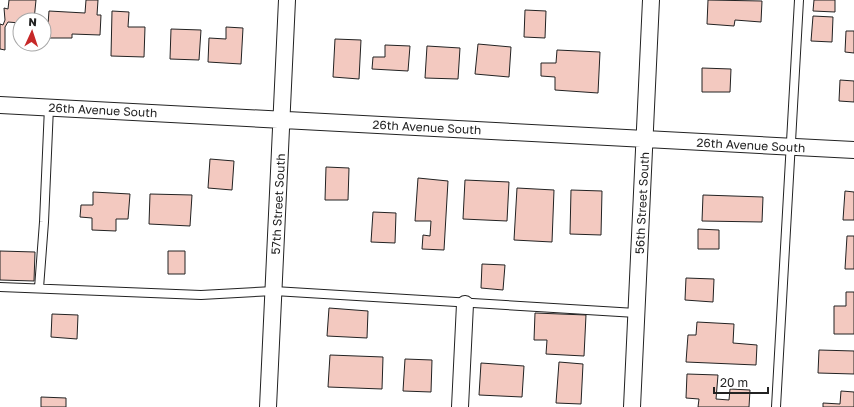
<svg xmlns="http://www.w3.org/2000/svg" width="854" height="407" font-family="'Golos Text',sans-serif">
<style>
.building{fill:#f3c9c0;stroke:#222}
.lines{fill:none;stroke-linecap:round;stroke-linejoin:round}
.service-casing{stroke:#222;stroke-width:10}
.minor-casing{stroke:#222;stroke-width:18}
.service{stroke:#fff;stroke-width:8}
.minor{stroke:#fff;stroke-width:16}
.labels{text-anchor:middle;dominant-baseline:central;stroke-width:3;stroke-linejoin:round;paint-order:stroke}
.street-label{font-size:12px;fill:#222;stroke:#fff}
</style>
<rect width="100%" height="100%" fill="#fff"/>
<!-- building -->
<path class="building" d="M9 0H36L34 20H20V23L8 22 5 27V50L0 49V24L3 25 5 20 4 8 8 9Z
M86 0H98L97 15H101L100 35 72 34V38H47L49 11 85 13Z
M708 0 762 1 761 22 735 20 734 26 707 24Z
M814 0H835V12L813 11Z
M525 10 546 11 545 38 524 37Z
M112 11 129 12 128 27H145L144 57 111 56Z
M813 16 833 17 832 42 811 41Z
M226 27 243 28 241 64 208 62 209 38 226 39Z
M171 29 201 30 199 60 170 59Z
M846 31H854V53L845 52Z
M335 39 361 40 359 79 333 77Z
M478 44 511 47 509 77 475 74Z
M385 45 410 46 408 71 372 69 373 57H385Z
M427 46 460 48 458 79 425 78Z
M557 50 600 52 598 93 555 90V77L541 76V63H556Z
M702 68 731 69 730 92H702Z
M840 80 854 81V102L839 101Z
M210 159 234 161 232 190 208 188Z
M326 167 349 168 348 200H325Z
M418 178 448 181 444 250 422 249 423 235 430 236 431 221H415Z
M465 180 509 182 507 221 463 219Z
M517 188 554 190 552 242 514 240Z
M571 190 602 191 601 235 570 234Z
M845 191 854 192V220H843Z
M93 192 130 194 128 219H116V231L92 230V218L80 217 81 205H93Z
M150 194 192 195 190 226 149 224Z
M703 195 763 197 762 222 702 221Z
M373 212 396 213 395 243 371 242Z
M698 229 719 230V249H698Z
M847 236H854V269H845Z
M0 251 35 252 34 281 0 280Z
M168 251H185V274H168Z
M482 264 505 265 503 290 481 288Z
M686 278 714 279 713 302 685 300Z
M846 292H854V334H834V306H846Z
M329 308 368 311 367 338 327 336Z
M535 313 586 315 584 356 546 354 547 340H534Z
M52 314 78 315 77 339 51 337Z
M697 322 734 324 733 343 757 345 756 365 686 362 688 335H696Z
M819 350 854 351V374L818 373Z
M330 355 383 357 382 389 328 387Z
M405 359 432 360 431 392 403 391Z
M559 362 583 364 581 404 556 403Z
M481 363 524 366 522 397 479 395Z
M687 374 718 375 716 399 729 400 730 389 750 390 749 407H698L699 399 686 398Z
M841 391 854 392V407H823V403L840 404Z
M41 397 66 398V407H41Z"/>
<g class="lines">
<defs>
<path id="service" d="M0 287 201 295 274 291 636 313
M39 288 44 222 49 107
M776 407 799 0"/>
<path id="minor" d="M0 105 854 150
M268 407 287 0
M460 407 465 304
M632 407 651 0"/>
</defs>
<!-- service casing -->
<use href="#service" class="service-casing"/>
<!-- minor casing -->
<use href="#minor" class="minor-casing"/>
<!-- service -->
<use href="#service" class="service"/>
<!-- minor -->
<use href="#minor" class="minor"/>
</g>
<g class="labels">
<!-- street labels -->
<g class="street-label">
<text transform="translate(103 110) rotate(3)">26th Avenue South</text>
<text transform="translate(427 127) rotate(3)">26th Avenue South</text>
<text transform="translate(751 145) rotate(3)">26th Avenue South</text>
<text transform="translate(642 203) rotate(-87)">56th Street South</text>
<text transform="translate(278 204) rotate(-87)">57th Street South</text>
</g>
</g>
<!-- north arrow -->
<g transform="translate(32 32) rotate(3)"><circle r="19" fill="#ffffff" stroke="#a7a7a7"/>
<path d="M0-3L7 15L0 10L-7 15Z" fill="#c62828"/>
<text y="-6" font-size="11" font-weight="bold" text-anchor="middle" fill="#222222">N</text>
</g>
<!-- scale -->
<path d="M714 387v6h54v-6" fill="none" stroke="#222222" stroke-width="2"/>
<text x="720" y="387" font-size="12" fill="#222222" stroke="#ffffff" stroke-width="3" paint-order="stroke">20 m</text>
</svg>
